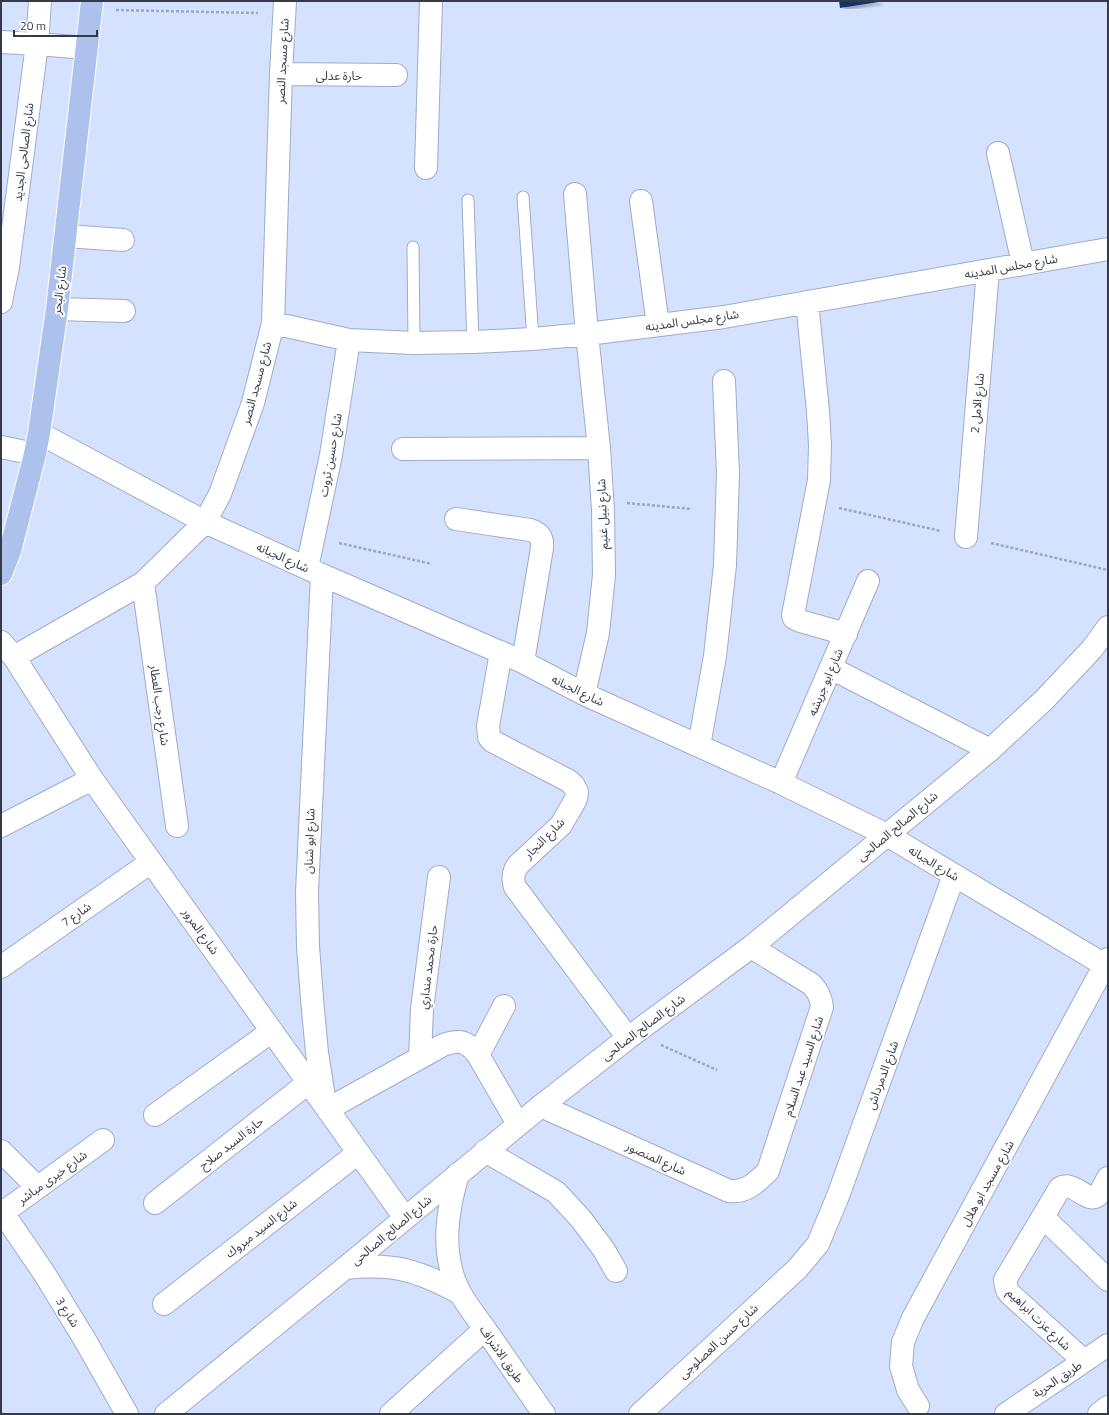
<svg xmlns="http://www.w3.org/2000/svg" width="1109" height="1415" font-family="'Titillium Web','Noto Sans Arabic',sans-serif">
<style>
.building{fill:#193067;filter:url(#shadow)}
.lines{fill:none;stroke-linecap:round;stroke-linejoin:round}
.service-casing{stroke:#9facc7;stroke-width:13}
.minor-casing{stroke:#9facc7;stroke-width:24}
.tertiary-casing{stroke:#9facc7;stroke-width:24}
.primary-casing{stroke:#fff;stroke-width:24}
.path{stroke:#9da8bf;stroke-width:2.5;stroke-dasharray:3 2;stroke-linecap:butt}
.service{stroke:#fff;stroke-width:11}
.minor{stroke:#fff;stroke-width:22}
.tertiary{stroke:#fff;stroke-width:22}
.primary{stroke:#acc1ec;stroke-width:22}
.labels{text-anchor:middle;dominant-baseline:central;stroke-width:4;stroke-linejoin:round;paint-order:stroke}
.street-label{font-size:12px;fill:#353b46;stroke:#fff}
</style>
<defs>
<filter id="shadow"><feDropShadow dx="4.5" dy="2.5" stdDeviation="1" flood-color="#0004"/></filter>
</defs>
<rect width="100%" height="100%" fill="#d4e2ff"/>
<!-- building -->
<path class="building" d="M839 1H879V2L840 8Z"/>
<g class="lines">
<defs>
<path id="service" d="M523 197 533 339
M468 200 473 342
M413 247 414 343"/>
<path id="minor" d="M1 42 37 44
M281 74 396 75
M998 153 1023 263
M426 168 431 1
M575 194 587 334 599 448 603 510 604 575 598 633 584 694
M641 201 658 325
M66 236 123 240
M807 302 818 411 820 445 819 480 793 615 794 618 800 621 846 634
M57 309 124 311
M273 323 349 340 414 343 473 342 533 339 587 334 724 317 1108 249
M39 433 205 522 322 575 523 662 584 694 781 783 887 835 1108 967
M403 449 599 448
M456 519 530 530C540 533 543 538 542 548L523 662
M966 537 988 270
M307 568 331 455 349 340
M322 575 307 892 308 946 312 999 317 1053 325 1103
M143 583 177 826
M1 642 14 657 92 779 405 1218
M501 652 488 726 489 737 492 741 569 781 574 786 577 792 576 799 561 825 518 865C513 872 512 878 515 887L628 1038
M14 657 143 583 205 522 220 494 253 403 273 323 281 74 285 1
M831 668 990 750
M699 746 715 656 725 565 728 473 724 381
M781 783 868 581
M1 826 92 779
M1 967 151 862
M478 1055 504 1006
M420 1058 422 1009 439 877
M541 1106 729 1191C746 1193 756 1183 768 1171L822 1007C821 997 818 991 811 984L751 947
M328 1109 443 1045C460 1039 467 1041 478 1055L518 1124
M155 1115 272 1031
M1 1151 37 1187
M485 1151 556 1192 581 1219 604 1250 616 1271
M458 1174C449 1205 443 1237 451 1269 456 1293 473 1312 487 1332 506 1359 525 1387 544 1414
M155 1203 308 1083
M1 1210 44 1273 85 1340 127 1414
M1 1214 103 1140
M1043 1217 1108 1280
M345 1268C394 1263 417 1270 460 1293
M164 1304 358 1153
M1084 1361 1010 1294 1007 1290 1005 1280 1060 1188C1074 1180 1088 1205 1098 1195 1102 1191 1105 1183 1108 1178
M918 1406 908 1390 901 1366 903 1342 913 1318 1108 959
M391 1414 485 1329
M640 1414 797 1269 818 1244 838 1196 954 875
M1006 1414 1108 1345"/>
<path id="tertiary" d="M37 44 87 48
M1 302 8 267 37 44 40 1
M1 447 35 454
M166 1414 345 1268 541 1106 628 1038 751 947 990 750 1044 700 1092 649 1108 627
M1099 1414 1108 1407"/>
<path id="primary" d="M1 574 10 551 35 454 39 433 57 309 92 1"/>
</defs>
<!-- service casing -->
<use href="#service" class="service-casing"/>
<!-- minor casing -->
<use href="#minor" class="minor-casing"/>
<!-- tertiary casing -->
<use href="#tertiary" class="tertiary-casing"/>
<!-- primary casing -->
<use href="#primary" class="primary-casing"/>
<!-- path -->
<path class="path" d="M116 10 258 13
M627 503 692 509
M839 508 941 531
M339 543 432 564
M991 543 1108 570
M661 1045 717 1070"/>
<!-- service -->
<use href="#service" class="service"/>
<!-- minor -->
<use href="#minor" class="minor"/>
<!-- tertiary -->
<use href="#tertiary" class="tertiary"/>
<!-- primary -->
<use href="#primary" class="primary"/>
</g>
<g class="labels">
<!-- street labels -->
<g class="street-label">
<text transform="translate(282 61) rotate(-87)">شارع مسجد النصر</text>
<text x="339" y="75">حارة عدلى</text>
<text transform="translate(23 152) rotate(-83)">شارع الصالحى الجديد</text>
<text transform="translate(1011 266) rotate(-10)">شارع مجلس المدينه</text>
<text transform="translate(59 290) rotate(-83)">شارع البحر</text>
<text transform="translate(692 320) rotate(-8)">شارع مجلس المدينه</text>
<text transform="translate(256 383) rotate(-75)">شارع مسجد النصر</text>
<text transform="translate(977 403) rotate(-85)">شارع الامل 2</text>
<text transform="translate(330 455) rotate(-80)">شارع حسين ثروت</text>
<text transform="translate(602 514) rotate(-92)">شارع نبيل غنيم</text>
<text transform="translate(283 557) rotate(24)">شارع الجبانه</text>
<text transform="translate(825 682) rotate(-67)">شارع ابو جريشه</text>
<text transform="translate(578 690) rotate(26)">شارع الجبانه</text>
<text transform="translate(160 705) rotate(82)">شارع رجب العطار</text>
<text transform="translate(897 826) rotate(-40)">شارع الصالح الصالحى</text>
<text transform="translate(544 838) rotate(-45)">شارع النجار</text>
<text transform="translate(309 841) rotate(-88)">شارع ابو شنان</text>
<text transform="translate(934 863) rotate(31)">شارع الجبانه</text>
<text transform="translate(76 914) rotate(-35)">شارع 7</text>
<text transform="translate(201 931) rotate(55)">شارع المرور</text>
<text transform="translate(428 967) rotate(-83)">حارة محمد منداري</text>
<text transform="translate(643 1027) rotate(-37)">شارع الصالح الصالحى</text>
<text transform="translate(803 1066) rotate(-72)">شارع السيد عبد السلام</text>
<text transform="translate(882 1075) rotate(-70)">شارع الدمرداش</text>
<text transform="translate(231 1143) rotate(-38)">حارة السيد صلاح</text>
<text transform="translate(656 1158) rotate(24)">شارع المنصور</text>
<text transform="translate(52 1177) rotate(-36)">شارع خيرى مباشر</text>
<text transform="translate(987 1183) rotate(-61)">شارع مسجد ابو هلال</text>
<text transform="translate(261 1228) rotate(-38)">شارع السيد مبروك</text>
<text transform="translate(391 1230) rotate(-40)">شارع الصالح الصالحى</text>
<text transform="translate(68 1312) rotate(58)">شارع 3</text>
<text transform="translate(1039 1319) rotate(44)">شارع عزت ابراهيم</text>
<text transform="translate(718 1341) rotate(-43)">شارع حسن العصلوجى</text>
<text transform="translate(502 1354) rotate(55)">طريق الاشراف</text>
<text transform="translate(1057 1379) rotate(-34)">طريق الحرية</text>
</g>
</g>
<!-- border -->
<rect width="1109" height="1415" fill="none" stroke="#353b46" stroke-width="4"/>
<!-- scale -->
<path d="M14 30v6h83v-6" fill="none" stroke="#353b46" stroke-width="2"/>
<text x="20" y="30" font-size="12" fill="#353b46" stroke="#ffffff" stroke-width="3" paint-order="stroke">20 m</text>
</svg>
